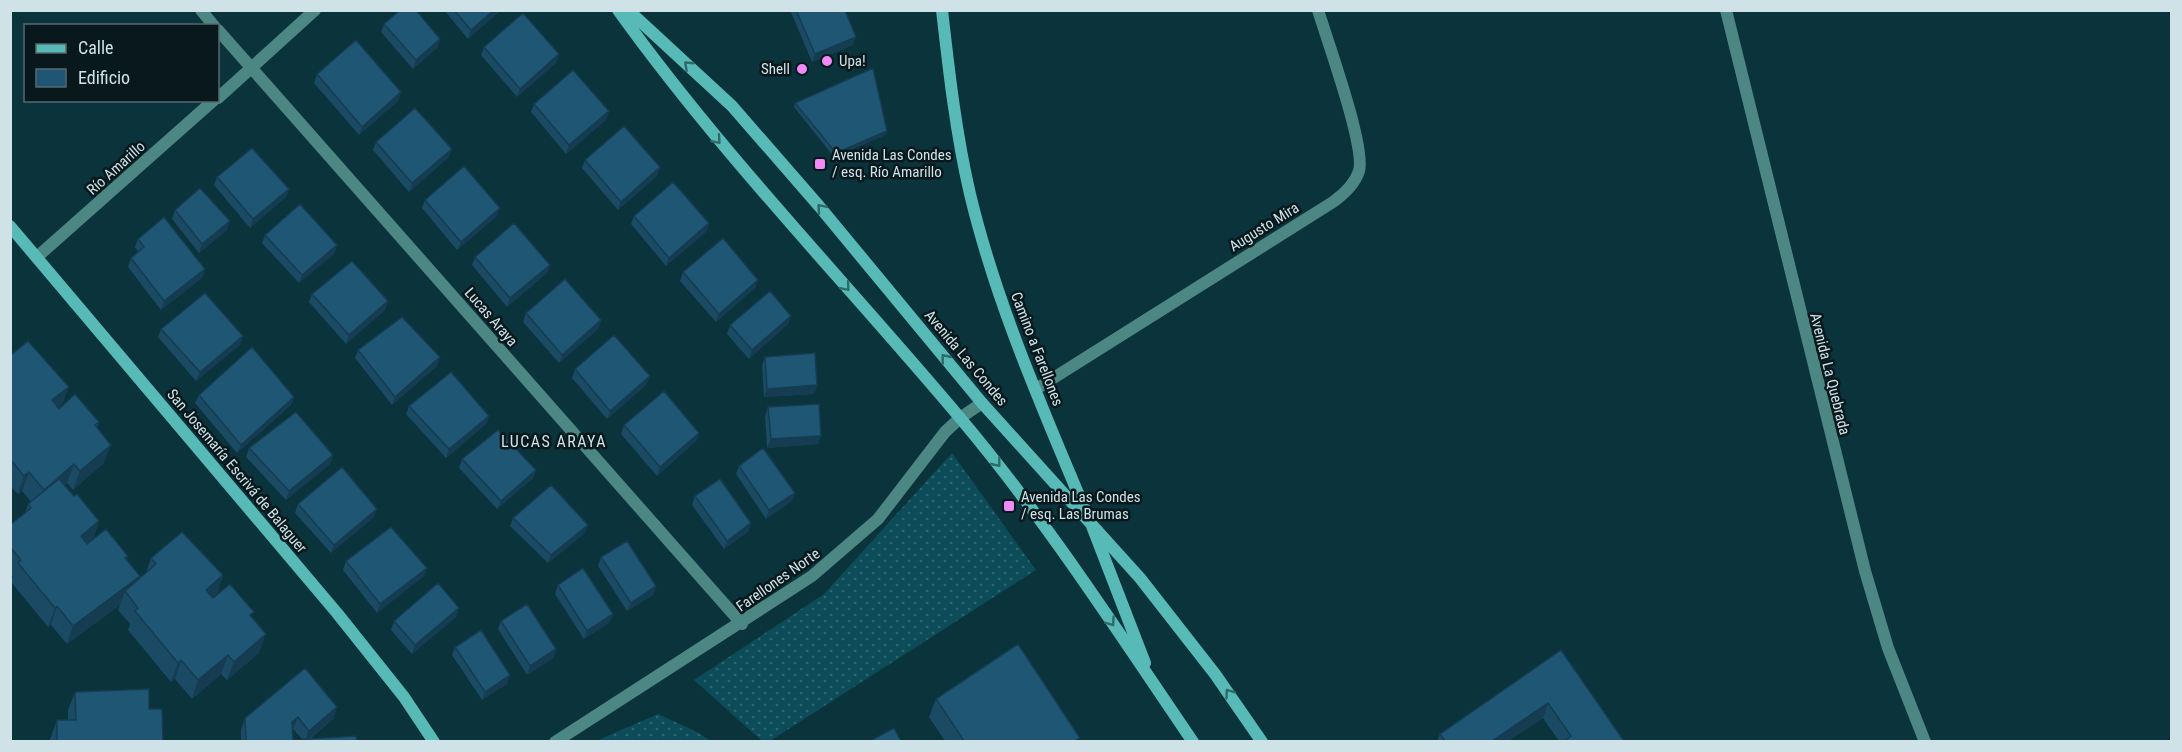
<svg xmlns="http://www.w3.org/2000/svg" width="2182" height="752" font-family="'Roboto Condensed',sans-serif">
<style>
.grass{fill:url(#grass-dots)}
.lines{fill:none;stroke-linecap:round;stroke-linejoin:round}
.street{stroke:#4d8784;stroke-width:12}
.secondary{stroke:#58bab6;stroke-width:12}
.wall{fill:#1a4a64;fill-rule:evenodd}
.shaded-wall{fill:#153c51}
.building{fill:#1e5674;stroke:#153c51;stroke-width:1.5}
.oneway{stroke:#306969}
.poi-dot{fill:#f08bf5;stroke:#08181c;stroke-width:2}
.labels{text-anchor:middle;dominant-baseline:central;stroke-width:5;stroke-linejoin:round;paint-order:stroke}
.poi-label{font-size:15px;fill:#cee2e7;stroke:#08181c;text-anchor:start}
.street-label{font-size:15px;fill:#cee2e7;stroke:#08181c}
.neighbourhood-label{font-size:16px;letter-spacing:1.5px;fill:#cee2e7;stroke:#08181c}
</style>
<defs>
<pattern id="grass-dots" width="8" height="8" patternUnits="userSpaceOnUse" patternTransform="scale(1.5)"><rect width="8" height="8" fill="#0c4c58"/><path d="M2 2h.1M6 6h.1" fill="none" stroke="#2e6670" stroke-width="1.8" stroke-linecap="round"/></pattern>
</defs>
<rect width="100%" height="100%" fill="#0a333b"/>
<!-- grass -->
<path class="grass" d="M952 453 1036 570 770 741H762L694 680 824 594Z
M658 714 697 732 711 741H596Z"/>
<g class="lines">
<!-- street -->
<path class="street" d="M201 10 214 26
M1726 10 1865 571 1888 648 1925 742
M218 30 742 624
M218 98 315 10
M37 257 214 100
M1036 389 1333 202C1344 194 1355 184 1359 171 1366 147 1327 40 1318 10
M555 742 812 576 878 519 945 432 960 418 982 403"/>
<!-- secondary -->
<path class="secondary" d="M618 10C722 155 846 282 961 419 1046 520 1118 632 1193 742
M628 10 732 106 819 206 982 403 1140 578 1215 674 1262 742
M942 10C949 72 956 134 970 194 996 303 1042 407 1085 510
M10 226 337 613 404 697 434 742
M1092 526 1145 663"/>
</g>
<!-- wall -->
<path class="wall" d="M444 10H501L468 39Z
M790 10H845L853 45 812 62Z
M384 24 440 39 437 48 413 69 381 32Z
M484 47 559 54 556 63 517 97 481 55Z
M317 74 401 92 398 101 359 135 314 83Z
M795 103 887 131 885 135 834 157 794 107Z
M534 104 609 111 606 120 566 154 531 112Z
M376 142 452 149 448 158 409 192 373 150Z
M585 160 660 167 657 176 618 210 582 168Z
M217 177 289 189 286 197 250 228 214 185Z
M425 200 497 216 457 250 422 208Z
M175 210 227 230 199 253 172 219Z
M634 216 709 223 706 232 666 266 631 224Z
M265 235 337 245 334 254 299 283 262 243Z
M138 239 205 269 202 278 161 310 128 267 131 258 138 252 135 247Z
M475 257 550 265 547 273 507 307 472 265Z
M683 272 758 280 755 288 716 322 680 281Z
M312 294 388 301 385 310 346 344 309 302Z
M526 313 601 320 598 329 559 363 523 322Z
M791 316 788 324 749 359 727 334 730 325Z
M161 329 240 345 196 381 158 337Z
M358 350 437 366 392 405 355 358Z
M10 356 62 405 58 408 99 422 97 428 104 463 73 490 67 483 65 485 74 496 99 521 93 539 128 556 126 560 140 576 138 579 146 573 151 558 223 575 217 594 212 598 252 617 259 653 227 680 221 674 192 699 175 679 171 682 128 630 130 624 118 610 120 605 67 644 51 625 48 627 11 582 13 577 10 574V525L25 514 28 504 31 502 22 491 18 494 10 486Z
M765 357 817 385 814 394 764 397 762 365Z
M575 369 650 376 646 385 607 419 572 378Z
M199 395 294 397 291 405 237 453 195 403Z
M409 406 489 416 486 424 446 458 406 414Z
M768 407 821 436 818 444 767 448 765 416Z
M624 425 699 433 696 441 657 476 621 434Z
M249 448 333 455 330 464 286 500 246 457Z
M462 459 536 470 533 478 497 509 459 468Z
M739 466 792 501 766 519 736 474Z
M695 496 751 523 748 532 724 549 692 505Z
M298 504 374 517 331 553 295 513Z
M513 518 585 533 548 563 510 526Z
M601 557 656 586 653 595 627 611 598 566Z
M346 561 427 568 424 576 377 613 343 570Z
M558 585 613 614 609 623 584 639 555 594Z
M459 608 456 617 412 654 391 630 394 621Z
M501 621 556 649 553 658 527 675 498 629Z
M455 647 510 675 507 684 482 700 452 655Z
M1561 650 1624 741H1559L1543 718 1508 741H1437L1440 734Z
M75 692 149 709 163 741H50V739L57 720H68V710Z
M936 699 1078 741H945L929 717Z
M337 707 333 719 310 739 357 741H241V730L245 718ZM293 729 302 739 293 740Z"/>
<!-- shaded-wall -->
<path class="shaded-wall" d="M494 10H501L468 39 471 30Z
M856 37 853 45 812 62 815 54Z
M440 39 437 48 413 69 416 60Z
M559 54 556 63 517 97 520 89Z
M401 92 398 101 359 135 362 127Z
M609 111 606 120 566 154 569 145Z
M887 131 885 135 834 157 836 153Z
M452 149 448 158 409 192 412 183Z
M660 167 657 176 618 210 621 202Z
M289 189 286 197 250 228 253 219Z
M500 208 497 216 457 250 461 242Z
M230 221 227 230 199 253 202 244Z
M709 223 706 232 666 266 669 258Z
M337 245 334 254 299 283 302 275Z
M550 265 547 273 507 307 510 298Z
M205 269 202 278 161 310 164 301Z
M758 280 755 288 716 322 719 314Z
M388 301 385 310 346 344 349 335Z
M791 316 788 324 749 359 752 350Z
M601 320 598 329 559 363 562 355Z
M243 336 240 345 196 381 200 372Z
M440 357 437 366 392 405 395 397Z
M650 376 646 385 607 419 610 411Z
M817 385 814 394 764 397 767 389Z
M69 387 62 405 45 419 52 400Z
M294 397 291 405 237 453 241 445Z
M489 416 486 424 446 458 449 449Z
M699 433 696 441 657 476 660 467Z
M821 436 818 444 767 448 771 439Z
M111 445 104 463 73 490 80 471Z
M333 455 330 464 286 500 289 491Z
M74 464 67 483 37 508 44 490Z
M536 470 533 478 497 509 501 501Z
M29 472 22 491 18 494 24 476Z
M795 493 792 501 766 519 769 510Z
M377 509 374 517 331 553 334 545Z
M99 521 93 540 74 555 81 536Z
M751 523 748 532 724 549 727 541Z
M588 525 585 533 548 563 551 555Z
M427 568 424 576 377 613 380 604Z
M223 575 217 594 199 609 206 590Z
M140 576 133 595 125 591 120 605 67 644 73 626Z
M656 586 653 595 627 611 631 603Z
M57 606 51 625 48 627 55 608Z
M459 608 456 617 412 654 415 645Z
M613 614 609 623 584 639 587 631Z
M266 634 259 653 227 680 234 662Z
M556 649 553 658 527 675 530 666Z
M228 655 221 674 192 699 198 680Z
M181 660 175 679 171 682 178 663Z
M510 675 507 684 482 700 485 692Z
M1548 703 1543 718 1508 741H1492Z
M337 707 333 719 306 741H305L309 731Z
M298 717 293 729 288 734 292 722Z"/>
<!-- building -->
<path class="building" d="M400 10H416L440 39 416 60 384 24Z
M454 10H494L471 30Z
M796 10H845L856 37 815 54Z
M523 13 559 54 520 89 484 47Z
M356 40 401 92 362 127 317 74Z
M873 68 887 131 836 153 795 103Z
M573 70 609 111 569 145 534 104Z
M415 108 452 149 412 183 376 142Z
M624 126 660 167 621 202 585 160Z
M252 148 289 189 253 219 217 177Z
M464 166 500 208 461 242 425 200Z
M673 182 709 223 669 258 634 216Z
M200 188 230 221 202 244 175 210Z
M300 204 337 245 302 275 265 235Z
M164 217 205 269 164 301 131 258 144 247 138 239Z
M514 223 550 265 510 298 475 257Z
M723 238 758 280 719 314 683 272Z
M352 261 388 301 349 335 312 294Z
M565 279 601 320 562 355 526 313Z
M770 291 791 316 752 350 730 325Z
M205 293 243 336 200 372 161 329Z
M402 317 440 357 395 397 358 350Z
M614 335 650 376 610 411 575 369Z
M28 341 69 387 52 400 59 409 75 394 99 422 95 425 111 445 80 471 74 464 44 490 29 472 24 476 10 459V356Z
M252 347 294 397 241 445 199 395Z
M815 353 817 385 767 389 765 357Z
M451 372 489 416 449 449 409 406Z
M664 391 699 433 660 467 624 425Z
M819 404 821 436 771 439 768 407Z
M296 412 333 455 289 491 249 448Z
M498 430 536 470 501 501 462 459Z
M763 448 795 493 769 510 739 466Z
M342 467 377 509 334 545 298 504Z
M59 479 74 496 77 494 99 521 81 536 87 544 106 529 128 556 125 558 140 576 73 626 57 606 55 608 18 563 21 560 10 547V525L31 508 28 504Z
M720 479 751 523 727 541 695 496Z
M551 485 588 525 551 555 513 518Z
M391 527 427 568 380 604 346 561Z
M182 532 223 575 206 590 213 598 230 584 254 612 250 615 266 634 234 662 228 655 198 680 181 660 178 663 135 611 138 608 125 591 156 564 151 558Z
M627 541 656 586 631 603 601 557Z
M583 568 613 614 587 631 558 585Z
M438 583 459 608 415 645 394 621Z
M527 604 556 649 530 666 501 621Z
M481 630 510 675 485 692 455 647Z
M1018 644 1080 738 1075 741H964L936 699Z
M1561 650 1624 741H1564L1571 736 1548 703 1492 741H1445L1440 734Z
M305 668 337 707 309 731 298 717 292 722 293 740 356 736 357 741H246L245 718Z
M149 689V709H162L163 741H57V720H76L75 692Z
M894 728 901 741H870Z"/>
<!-- one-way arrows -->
<defs><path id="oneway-chevron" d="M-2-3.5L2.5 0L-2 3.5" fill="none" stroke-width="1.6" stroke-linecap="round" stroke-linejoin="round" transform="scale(1.5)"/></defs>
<g class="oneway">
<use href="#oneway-chevron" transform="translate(688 65) rotate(-137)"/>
<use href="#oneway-chevron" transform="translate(717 140) rotate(49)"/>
<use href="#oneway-chevron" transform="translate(821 208) rotate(-131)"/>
<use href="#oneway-chevron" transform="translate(846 287) rotate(49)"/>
<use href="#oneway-chevron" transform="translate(945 358) rotate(-129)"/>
<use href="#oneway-chevron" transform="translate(997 463) rotate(51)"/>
<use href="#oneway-chevron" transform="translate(1111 622) rotate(55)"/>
<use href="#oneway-chevron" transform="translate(1229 693) rotate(-125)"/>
</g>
<!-- markers -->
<g class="poi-dot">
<circle cx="827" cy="61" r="6"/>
<circle cx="802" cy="69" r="6"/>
<rect x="814" y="158" width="12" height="12" rx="3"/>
<rect x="1003" y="500" width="12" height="12" rx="3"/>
</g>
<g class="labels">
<!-- poi labels -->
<g class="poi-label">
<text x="839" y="61">Upa!</text>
<text x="790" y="69" text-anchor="end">Shell</text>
<text x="832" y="155">Avenida Las Condes<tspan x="832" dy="17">/ esq. Río Amarillo</tspan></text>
<text x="1021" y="497">Avenida Las Condes<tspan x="1021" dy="17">/ esq. Las Brumas</tspan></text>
</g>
<!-- street labels -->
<g class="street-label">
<text transform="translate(116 168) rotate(-42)">Río Amarillo</text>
<text transform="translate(1264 227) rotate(-32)">Augusto Mira</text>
<text transform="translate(491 317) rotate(49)">Lucas Araya</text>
<text transform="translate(1037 349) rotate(69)">Camino a Farellones</text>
<text transform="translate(966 358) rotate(50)">Avenida Las Condes</text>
<text transform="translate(1830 374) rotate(76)">Avenida La Quebrada</text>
<text transform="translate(237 471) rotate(50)">San Josemaría Escrivá de Balaguer</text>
<text transform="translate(778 580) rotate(-35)">Farellones Norte</text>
</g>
<!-- neighbourhood labels -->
<g class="neighbourhood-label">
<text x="554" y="441">LUCAS ARAYA</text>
</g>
</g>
<!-- border -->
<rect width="2182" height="752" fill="none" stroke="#cee2e7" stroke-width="24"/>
<!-- legend -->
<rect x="24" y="24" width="195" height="78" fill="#08181c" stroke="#57696d" stroke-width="1.5"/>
<rect x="36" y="44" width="30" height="9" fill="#58bab6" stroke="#57696d" stroke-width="1.5"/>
<text x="78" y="54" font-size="18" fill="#cee2e7">Calle</text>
<rect x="36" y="69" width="30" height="18" fill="#1e5674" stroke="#57696d" stroke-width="1.5"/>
<text x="78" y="84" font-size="18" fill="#cee2e7">Edificio</text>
</svg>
